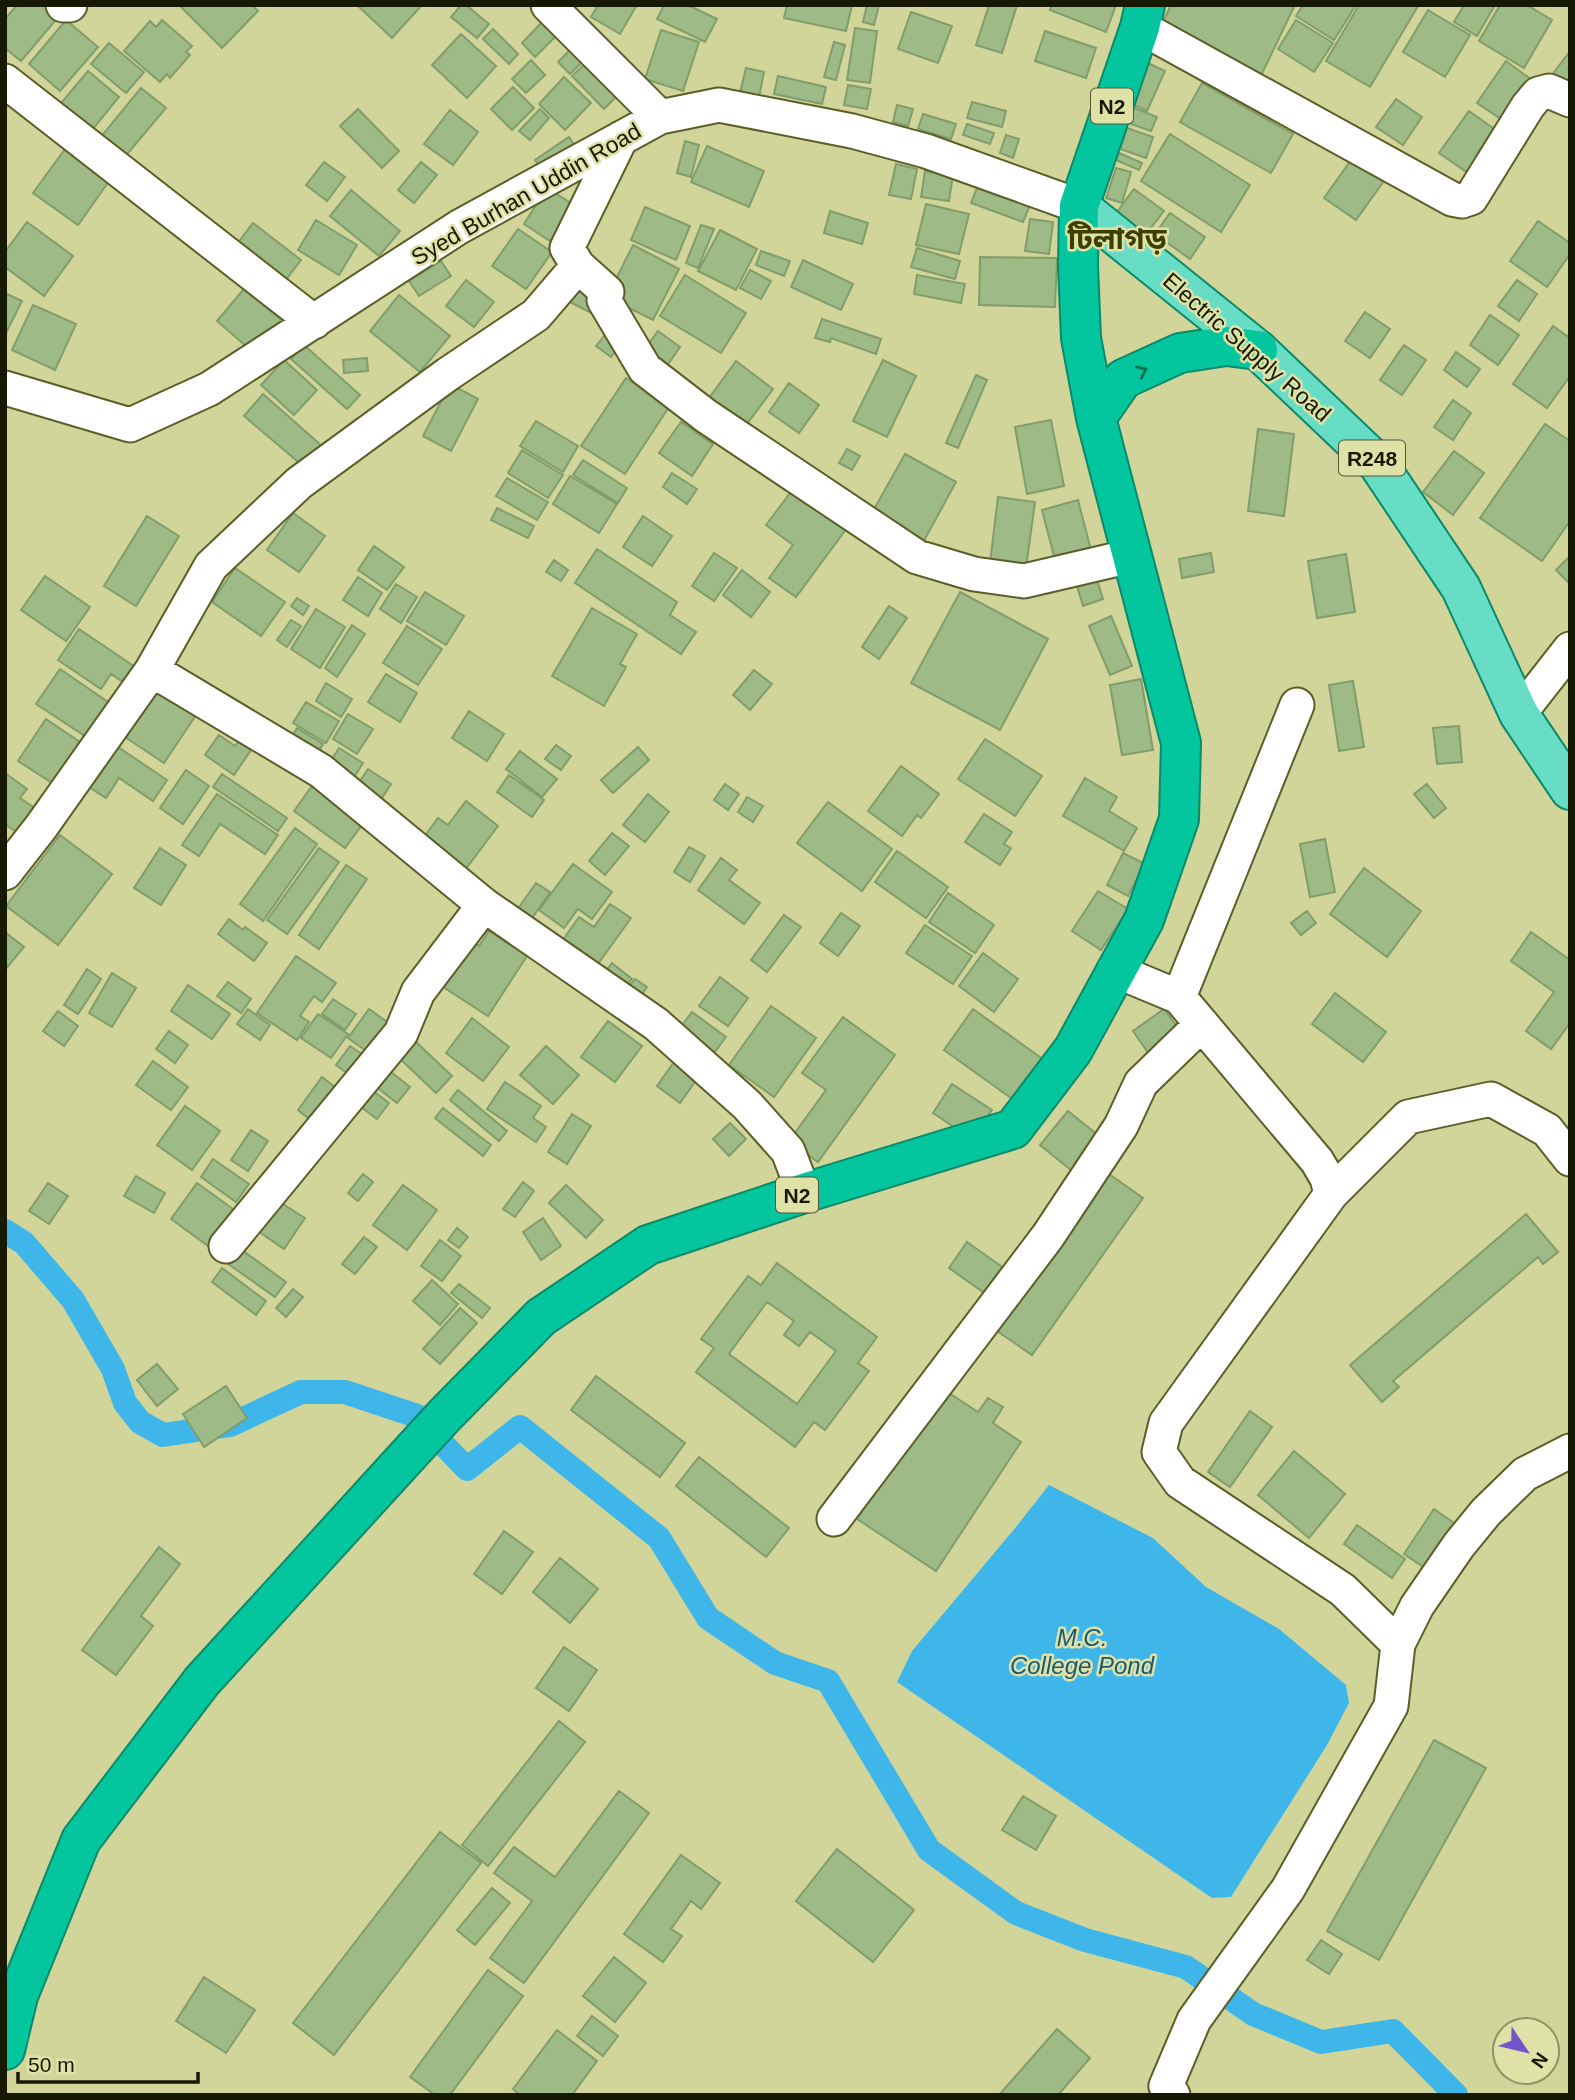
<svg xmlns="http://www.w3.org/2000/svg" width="1575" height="2100" font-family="Arial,'Noto Sans Bengali',sans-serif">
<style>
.water{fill:#3eb6ea}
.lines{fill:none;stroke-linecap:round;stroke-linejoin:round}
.canal{stroke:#3eb6ea;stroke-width:24}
.building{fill:#9eba87;stroke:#829d6b;stroke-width:2;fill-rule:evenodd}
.minor-casing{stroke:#5c5e27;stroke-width:37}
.major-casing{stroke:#0b8968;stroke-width:42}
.highway-casing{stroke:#0b8968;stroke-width:42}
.minor{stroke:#fff;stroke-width:33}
.major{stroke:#68ddc5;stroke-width:38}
.highway{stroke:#04c69e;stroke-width:38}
.oneway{stroke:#0e7050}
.labels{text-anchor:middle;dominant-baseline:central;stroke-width:5;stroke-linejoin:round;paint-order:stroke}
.shield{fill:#dee2a6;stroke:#535534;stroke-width:2}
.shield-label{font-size:21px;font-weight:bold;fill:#181903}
.street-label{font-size:23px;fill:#181903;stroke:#dee2a6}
.water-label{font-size:24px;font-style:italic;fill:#1b5975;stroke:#dee2a6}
.district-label{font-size:30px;font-weight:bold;fill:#3d3f01;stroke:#dee2a6}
</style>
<rect width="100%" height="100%" fill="#d1d59a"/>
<!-- water -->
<path class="water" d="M1049 1485 1153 1538 1206 1587 1279 1629 1346 1685 1349 1703 1327 1745 1231 1897 1212 1898 897 1682 912 1651 1016 1527Z"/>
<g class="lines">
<!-- canal -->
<path class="canal" d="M5 1231 24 1243 73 1300 113 1369 125 1403 140 1422 163 1435 230 1425 301 1392H345L417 1416
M441 1442 467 1469 520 1427 659 1538 708 1618 775 1663 828 1681 929 1850 1016 1913 1085 1940 1186 1967 1253 2014 1321 2042 1393 2031 1456 2095"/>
</g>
<!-- building -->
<path class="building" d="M17 5H48L60 15 21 61 5 48V19Z
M179 5H252L258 11 222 48Z
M357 5H422L392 38Z
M461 5H466L489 24 477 38 451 17Z
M598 5H637L620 34 591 17Z
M664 5H688L717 19 705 42 657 19Z
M787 5H852L846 31 784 18Z
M867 5H879L874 25 863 22Z
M989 5H1017L1002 53 976 45Z
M1052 5H1116L1106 32 1050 10Z
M1171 5H1290L1294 7 1259 80 1158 32Z
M1303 5H1356L1334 40 1296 16Z
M1359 5 1418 6 1370 87 1326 61Z
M1464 5H1495L1477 36 1454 22Z
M1500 5H1527L1552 20 1524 68 1479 41Z
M1428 10 1470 35 1445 77 1403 52Z
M911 12 952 26 938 63 898 49Z
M66 20 98 47 60 91 29 64Z
M162 20 192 46 186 52 190 55 170 78 167 74 160 82 124 51 150 21 156 27Z
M1296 20 1333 43 1314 72 1278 49Z
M543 21 557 35 535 57 522 43Z
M855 28 877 31 870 83 847 80Z
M493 29 518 54 509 64 483 39Z
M661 30 699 42 683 91 645 79Z
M1045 31 1096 48 1086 78 1035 61Z
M461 34 496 66 467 98 432 65Z
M578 42 590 54 570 74 558 62Z
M834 42 845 45 836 80 824 77Z
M109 43 144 72 126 93 91 64Z
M1570 51V88L1552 75Z
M1135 57 1165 71 1147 111 1118 98Z
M531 60 545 75 526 93 512 79Z
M1506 61 1532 80 1504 121 1477 103Z
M587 62 619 94 604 109 572 76Z
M746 68 764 72 759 97 740 93Z
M88 71 119 97 88 135 56 109Z
M778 76 826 87 822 104 774 94Z
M564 77 591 103 565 130 539 104Z
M1202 83 1293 134 1271 173 1180 122Z
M848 85 871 89 867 109 844 105Z
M513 87 534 108 512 130 491 109Z
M141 88 166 108 123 159 99 139Z
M1396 99 1422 117 1403 145 1376 127Z
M972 102 1006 111 1002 127 967 118Z
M897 105 913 109 908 126 893 122Z
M1134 108 1157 117 1151 131 1128 123Z
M358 109 399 151 382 168 340 126Z
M540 109 549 118 530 140 519 131Z
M450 110 478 132 453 165 424 144Z
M1469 111 1497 131 1468 173 1439 153Z
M923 114 956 124 951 139 918 129Z
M967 124 994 133 990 144 963 135Z
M1127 128 1153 137 1146 158 1120 149Z
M1170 134 1250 185 1221 232 1141 181Z
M1006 135 1019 139 1013 158 1000 153Z
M569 137 578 151 545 174 535 160Z
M685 141 699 145 691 177 677 173Z
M68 145 112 177 78 225 33 193Z
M707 146 764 171 749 207 691 182Z
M1119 153 1142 163 1139 170 1116 160Z
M1354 156 1386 178 1356 220 1324 198Z
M324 162 345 177 327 201 306 185Z
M421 162 437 175 414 203 398 190Z
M896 164 917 169 911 199 889 195Z
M1116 168 1131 172 1122 203 1106 198Z
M925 171 953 175 949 201 921 197Z
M978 185 1030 205 1023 222 971 203Z
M547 188 574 205 550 241 524 224Z
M1134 189 1164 211 1146 234 1117 212Z
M351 190 400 231 379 256 330 216Z
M926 204 969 214 959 254 916 245Z
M645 207 690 226 676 260 631 240Z
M830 211 868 223 862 244 824 233Z
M1170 213 1205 237 1190 259 1155 234Z
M1030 219 1053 222 1049 254 1025 251Z
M316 220 357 245 339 275 298 250Z
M1538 221 1570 243V254L1547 287 1510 261Z
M27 222 73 256 44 296 5 267V252Z
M253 223 301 260 282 285 234 248Z
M701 225 714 229 698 268 686 263Z
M518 229 552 252 526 289 492 266Z
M720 230 757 249 736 290 698 271Z
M633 245 679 269 653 320 607 297Z
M917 248 960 261 955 279 911 267Z
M761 251 790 261 784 276 756 265Z
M980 257 1057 258 1055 307 979 305Z
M803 260 853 284 841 310 791 287Z
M441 261 451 276 419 296 409 281Z
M750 270 771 281 761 299 740 288Z
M685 275 746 313 721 353 660 316Z
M917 275 965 284 961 303 914 294Z
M466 280 494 302 474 327 446 306Z
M580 280 602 293 591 313 568 301Z
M1517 280 1537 294 1519 321 1498 306Z
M244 289 284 322 256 355 217 321Z
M5 293 22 301 5 335Z
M399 295 450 336 420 372 370 331Z
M33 305 76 324 55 370 12 350Z
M1365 312 1390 329 1370 358 1345 341Z
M1490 315 1519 335 1498 365 1470 345Z
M822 319 881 339 876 354 831 338 830 342 815 338Z
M1553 326 1570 338V376L1547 408 1513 384Z
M608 331 623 342 611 357 596 346Z
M658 331 680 347 662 373 639 357Z
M304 345 360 395 347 409 291 359Z
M1404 345 1426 360 1402 395 1380 380Z
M1456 352 1480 369 1467 387 1444 370Z
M367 358 368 371 344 373 343 360Z
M284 360 317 390 294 415 261 385Z
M883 360 916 376 887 437 853 421Z
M736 361 773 389 741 432 704 405Z
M976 375 987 380 958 448 946 443Z
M626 378 669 407 625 474 581 446Z
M789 383 819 405 799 433 769 412Z
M450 384 478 399 451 451 423 436Z
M263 394 321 445 303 466 244 416Z
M1453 400 1471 413 1453 440 1434 427Z
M1051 420 1064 486 1027 494 1015 427Z
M536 421 578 446 563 472 520 446Z
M681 422 713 444 692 476 659 453Z
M1545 424 1570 441V521L1542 561 1480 518Z
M1258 429 1294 434 1284 516 1248 511Z
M847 449 860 456 852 470 839 463Z
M522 450 563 475 548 498 508 473Z
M1454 451 1484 473 1453 515 1423 492Z
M905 454 956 482 920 548 868 520Z
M583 460 627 488 618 503 573 475Z
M672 473 697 489 687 504 663 487Z
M570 476 617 504 599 533 553 504Z
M507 478 548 502 537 520 496 496Z
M794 488 847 528 796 597 769 578 793 545 766 525Z
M998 497 1035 502 1026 568 990 563Z
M1078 500 1092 554 1056 564 1042 510Z
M497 508 534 526 528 538 491 520Z
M293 513 325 536 299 572 267 550Z
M147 516 179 536 136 606 104 586Z
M643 516 672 536 652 566 623 547Z
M374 546 404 567 387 590 358 570Z
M597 549 677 602 670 615 696 632 681 654 575 583Z
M714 553 737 568 714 601 692 586Z
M1211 553 1214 572 1182 578 1179 559Z
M1346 554 1355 612 1317 618 1308 561Z
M1570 556V584L1556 570Z
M554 560 568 570 561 581 546 572Z
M235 568 285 602 261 636 212 602Z
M742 570 770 592 751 617 723 595Z
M1094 570 1103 599 1083 606 1074 576Z
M45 576 90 607 66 641 21 610Z
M358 577 382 593 368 616 343 600Z
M396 584 417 597 401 623 380 609Z
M425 592 464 616 446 645 407 621Z
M960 592 1048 639 1000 730 911 683Z
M297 598 309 606 303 615 291 606Z
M889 606 907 618 879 659 862 647Z
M592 608 637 634 620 664 626 667 604 706 552 676Z
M316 609 345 627 320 668 291 649Z
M1111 616 1132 666 1110 675 1089 626Z
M291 620 301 626 287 647 277 640Z
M352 625 365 634 337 677 325 668Z
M407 626 442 649 418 685 383 663Z
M79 629 141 671 130 687 111 674 101 689 58 660Z
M60 669 111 704 88 738 36 704Z
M754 670 772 684 750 710 733 695Z
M386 674 417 693 400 722 368 702Z
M1141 679 1153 750 1122 755 1110 685Z
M1353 681 1364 747 1339 751 1329 685Z
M148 682 196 715 164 763 116 731Z
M326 683 352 699 341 717 316 701Z
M306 702 339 721 326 743 293 723Z
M469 711 504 734 487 761 452 738Z
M348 714 373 729 357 754 333 739Z
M46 719 80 742 52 783 18 761Z
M1459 726 1462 762 1437 764 1433 728Z
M297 728 323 744 315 759 288 742Z
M219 735 235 746 238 742 251 750 234 775 205 755Z
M985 739 1042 776 1015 816 958 779Z
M112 743 167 780 153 801 119 778 106 798 84 784Z
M556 745 571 756 561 770 545 759Z
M638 747 649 760 613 793 601 780Z
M339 748 363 763 349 785 325 770Z
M520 751 557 779 542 797 506 769Z
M901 766 939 794 921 818 917 815 902 836 868 811Z
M368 769 391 784 377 806 353 791Z
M186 770 209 786 183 824 160 808Z
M5 773 27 789 20 798 36 809 19 834 5 824Z
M222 774 287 818 278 831 213 787Z
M509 775 544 800 532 817 497 792Z
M1085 778 1117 797 1109 811 1137 828 1124 851 1063 816Z
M725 784 739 794 728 810 714 800Z
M1427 784 1446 808 1434 818 1414 794Z
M312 786 364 822 345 848 294 811Z
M217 794 278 835 265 854 220 824 199 856 182 845Z
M648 794 669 812 645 842 623 825Z
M747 797 763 806 753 822 738 812Z
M466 801 498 826 459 878 417 847 438 818 448 825Z
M828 802 892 849 862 891 797 843Z
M984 814 1012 832 1004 844 1011 848 1000 865 965 842Z
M295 828 317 844 263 921 240 904Z
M612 833 629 846 605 875 589 861Z
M60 835 112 874 58 945 6 906Z
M1325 839 1335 892 1310 897 1300 844Z
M689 847 705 856 690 882 674 872Z
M160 848 186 865 161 905 134 888Z
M319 848 339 862 287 934 267 920Z
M897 851 948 887 926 918 875 882Z
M1123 853 1145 864 1128 896 1107 885Z
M721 858 737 870 729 880 760 903 744 924 698 890Z
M573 864 612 892 592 919 578 909 564 928 539 910Z
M346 865 367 879 319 949 299 935Z
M1364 868 1421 911 1387 957 1330 914Z
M536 883 550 892 526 927 512 917Z
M1098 891 1128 909 1101 950 1072 931Z
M948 893 994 925 975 953 929 922Z
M610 904 631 918 592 972 558 947 579 917 594 927Z
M1307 911 1316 923 1301 935 1291 923Z
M841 913 860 926 838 956 820 943Z
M784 915 801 927 767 972 751 960Z
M229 919 243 930 245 927 267 943 254 961 218 934Z
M925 925 972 956 953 984 906 953Z
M489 931 527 956 488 1016 437 983 466 938 479 946Z
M5 932 24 947 5 970Z
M1531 932 1570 960V1023L1551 1049 1526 1031 1554 992 1511 961Z
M983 953 1018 979 994 1012 959 986Z
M296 956 336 983 322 1002 314 996 300 1016 309 1022 297 1040 257 1013Z
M612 963 632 979 619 995 599 980Z
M87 969 101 979 78 1014 64 1005Z
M112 973 136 988 112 1027 89 1013Z
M720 977 748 998 728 1026 699 1006Z
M635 979 647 987 640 997 628 988Z
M228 982 251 999 241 1013 217 996Z
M188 985 230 1014 212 1039 171 1011Z
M1335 993 1386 1032 1363 1062 1312 1024Z
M333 999 356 1014 345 1030 322 1014Z
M771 1006 816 1038 774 1097 729 1065Z
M248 1009 270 1025 260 1040 237 1024Z
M369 1009 397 1029 376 1058 348 1038Z
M973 1009 1051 1065 1022 1106 944 1050Z
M1164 1009 1185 1037 1153 1060 1133 1031Z
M58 1011 78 1026 64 1046 43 1031Z
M692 1012 726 1037 708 1061 674 1036Z
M318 1014 348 1034 331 1058 301 1038Z
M843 1017 895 1055 818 1162 789 1141 826 1090 802 1073Z
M472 1018 509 1047 483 1081 446 1053Z
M608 1021 642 1046 615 1082 581 1057Z
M169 1031 188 1045 175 1063 156 1049Z
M413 1039 452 1076 436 1093 397 1056Z
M350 1046 372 1061 358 1081 336 1065Z
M546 1046 579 1075 553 1104 520 1075Z
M153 1061 188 1087 171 1110 136 1085Z
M674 1062 697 1079 680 1103 657 1086Z
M387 1069 410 1087 397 1103 374 1085Z
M322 1077 343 1093 318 1126 298 1110Z
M505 1082 541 1106 533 1118 546 1127 536 1142 487 1109Z
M364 1084 389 1103 377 1119 352 1100Z
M952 1084 992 1110 972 1139 933 1113Z
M458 1090 507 1131 499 1141 450 1100Z
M185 1106 220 1131 192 1170 157 1145Z
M443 1108 491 1145 483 1156 435 1118Z
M1068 1111 1104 1140 1076 1174 1040 1145Z
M572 1114 591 1126 567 1164 548 1152Z
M730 1123 746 1139 729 1156 713 1139Z
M251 1130 268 1141 248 1171 231 1160Z
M213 1159 249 1184 236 1202 201 1177Z
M363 1174 373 1182 358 1201 348 1193Z
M1109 1174 1143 1198 1032 1355 997 1331Z
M136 1176 165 1193 154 1213 124 1196Z
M523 1182 534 1191 515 1217 503 1209Z
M48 1183 68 1196 49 1224 29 1211Z
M197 1183 237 1212 211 1248 171 1219Z
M403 1185 437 1210 407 1250 373 1225Z
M566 1185 603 1220 586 1238 549 1203Z
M278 1201 305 1218 284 1249 258 1231Z
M1526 1214 1558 1252 1543 1264 1538 1257 1393 1381 1399 1387 1382 1402 1350 1365Z
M543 1218 561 1246 541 1260 523 1232Z
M457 1228 468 1237 459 1248 448 1240Z
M364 1237 377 1247 355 1274 342 1264Z
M440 1240 461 1256 442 1281 421 1266Z
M967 1242 1008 1271 990 1297 949 1268Z
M235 1245 286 1282 275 1297 224 1261Z
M777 1263 877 1337 858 1363 869 1371 825 1430 814 1422 795 1447 696 1372 714 1348 701 1339 748 1276 761 1285ZM767 1302 794 1321 784 1335 799 1346 810 1332 836 1351 797 1404 729 1354Z
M222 1268 266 1301 256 1315 212 1282Z
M432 1280 458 1304 440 1325 413 1301Z
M459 1284 490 1308 482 1318 451 1293Z
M293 1289 303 1297 286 1317 276 1308Z
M460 1308 477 1323 440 1364 423 1349Z
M157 1364 178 1389 157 1406 137 1380Z
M596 1376 685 1443 660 1477 571 1410Z
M226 1386 247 1418 204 1447 183 1414Z
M943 1389 978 1412 988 1398 1003 1407 993 1423 1021 1442 936 1571 857 1519Z
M1250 1411 1272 1427 1230 1487 1208 1472Z
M1294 1451 1345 1494 1309 1538 1258 1495Z
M699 1457 789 1528 766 1557 676 1486Z
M1434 1509 1454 1523 1425 1568 1404 1554Z
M1357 1525 1405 1559 1392 1578 1344 1544Z
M504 1531 533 1552 502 1594 474 1574Z
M159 1547 180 1564 141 1616 153 1626 116 1675 82 1650Z
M560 1558 598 1589 570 1623 533 1592Z
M564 1647 597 1670 569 1711 536 1688Z
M559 1721 585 1742 488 1866 462 1845Z
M1434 1740 1486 1768 1379 1960 1327 1931Z
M619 1791 649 1813 524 1983 490 1958 532 1901 494 1873 514 1847 555 1877Z
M1023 1796 1056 1816 1036 1850 1002 1830Z
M440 1832 481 1863 334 2055 293 2023Z
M837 1849 914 1910 873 1962 796 1901Z
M681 1855 720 1883 701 1909 691 1901 671 1929 682 1936 663 1962 624 1934Z
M492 1888 510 1903 475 1945 457 1930Z
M1321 1940 1342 1954 1329 1974 1307 1960Z
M614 1957 646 1983 615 2022 583 1996Z
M488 1970 523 1996 450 2095H435L410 2077Z
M204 1977 255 2010 226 2053 176 2021Z
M592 2016 618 2036 603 2056 577 2036Z
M1057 2029 1090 2058 1058 2095H999Z
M557 2030 597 2061 572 2095H520L513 2089Z"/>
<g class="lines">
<defs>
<path id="minor" d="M63 5H70
M548 5 660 117
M1140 27 1452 199 1462 201 1471 198 1528 106 1538 94 1549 91 1570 100
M5 81 314 322
M578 266 607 292 604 300 645 369 706 416 917 557 974 574 1024 581 1131 556
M5 388 130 425 209 389 459 227 660 117 719 105 852 131 926 151 1079 206
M152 670 321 771 484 905 656 1024 747 1105 788 1151 804 1193
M1519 714 1570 649
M5 873 41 827 152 670 211 566 299 483 448 374 536 315 578 266 567 248 621 138
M1114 970 1179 997 1317 1161 1327 1178 1331 1194 1166 1423 1159 1452 1180 1482 1343 1590 1398 1644
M1179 997 1297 705
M1331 1194 1408 1117 1491 1099 1547 1130 1570 1159
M226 1246 401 1033 418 992 484 905
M834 1519 1048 1236 1121 1126 1141 1083 1202 1024
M1173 2095 1166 2086 1194 2020 1288 1889 1391 1706 1398 1644 1417 1606 1459 1545 1486 1512 1525 1474 1570 1451"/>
<path id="major" d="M1079 206 1258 350 1378 464 1461 588 1519 714 1570 790"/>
<path id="highway" d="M1096 418 1123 379 1180 353 1226 346 1258 350
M5 2050 18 1996 81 1840 202 1681 443 1417 541 1317 648 1245 804 1193 1013 1129 1073 1050 1144 920 1179 819 1181 743 1096 418 1081 338 1078 266 1079 206 1140 27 1145 5"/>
</defs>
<!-- minor casing -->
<use href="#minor" class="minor-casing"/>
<!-- major casing -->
<use href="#major" class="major-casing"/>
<!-- highway casing -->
<use href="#highway" class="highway-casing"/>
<!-- minor -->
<use href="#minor" class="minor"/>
<!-- major -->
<use href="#major" class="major"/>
<!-- highway -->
<use href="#highway" class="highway"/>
</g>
<!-- one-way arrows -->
<defs><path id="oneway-chevron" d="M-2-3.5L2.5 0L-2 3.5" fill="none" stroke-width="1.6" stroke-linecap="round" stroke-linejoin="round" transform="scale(1.75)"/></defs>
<use class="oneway" href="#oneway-chevron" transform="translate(1142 371) rotate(-25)"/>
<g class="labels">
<!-- shield labels -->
<g class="shield">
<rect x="1091" y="88.5" width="42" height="35" rx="5"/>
<rect x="1339" y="440.5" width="66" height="35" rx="5"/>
<rect x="776" y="1177.5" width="42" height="35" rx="5"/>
</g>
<g class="shield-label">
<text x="1112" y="106">N2</text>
<text x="1372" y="458">R248</text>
<text x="797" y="1195">N2</text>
</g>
<!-- street labels -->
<g class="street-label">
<text transform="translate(526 194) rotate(-30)">Syed Burhan Uddin Road</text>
<text transform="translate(1247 347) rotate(41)">Electric Supply Road</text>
</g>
<!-- water labels -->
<g class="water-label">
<text x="1082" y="1637">M.C.<tspan x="1082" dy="28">College Pond</tspan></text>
</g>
<!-- district labels -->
<g class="district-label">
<text x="1117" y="238">টিলাগড়</text>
</g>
</g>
<!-- border -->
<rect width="1575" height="2100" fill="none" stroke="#181903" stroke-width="14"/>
<!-- north arrow -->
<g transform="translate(1526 2051) rotate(125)"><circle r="33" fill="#dee2a6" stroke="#8f9265" stroke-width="2"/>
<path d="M0-5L12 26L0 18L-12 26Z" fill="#7354cd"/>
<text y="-10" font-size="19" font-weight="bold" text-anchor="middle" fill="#181903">N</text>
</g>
<!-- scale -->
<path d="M18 2072v10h180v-10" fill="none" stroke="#181903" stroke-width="3.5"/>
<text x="28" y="2072" font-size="21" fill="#181903" stroke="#dee2a6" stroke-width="5" paint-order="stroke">50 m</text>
</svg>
